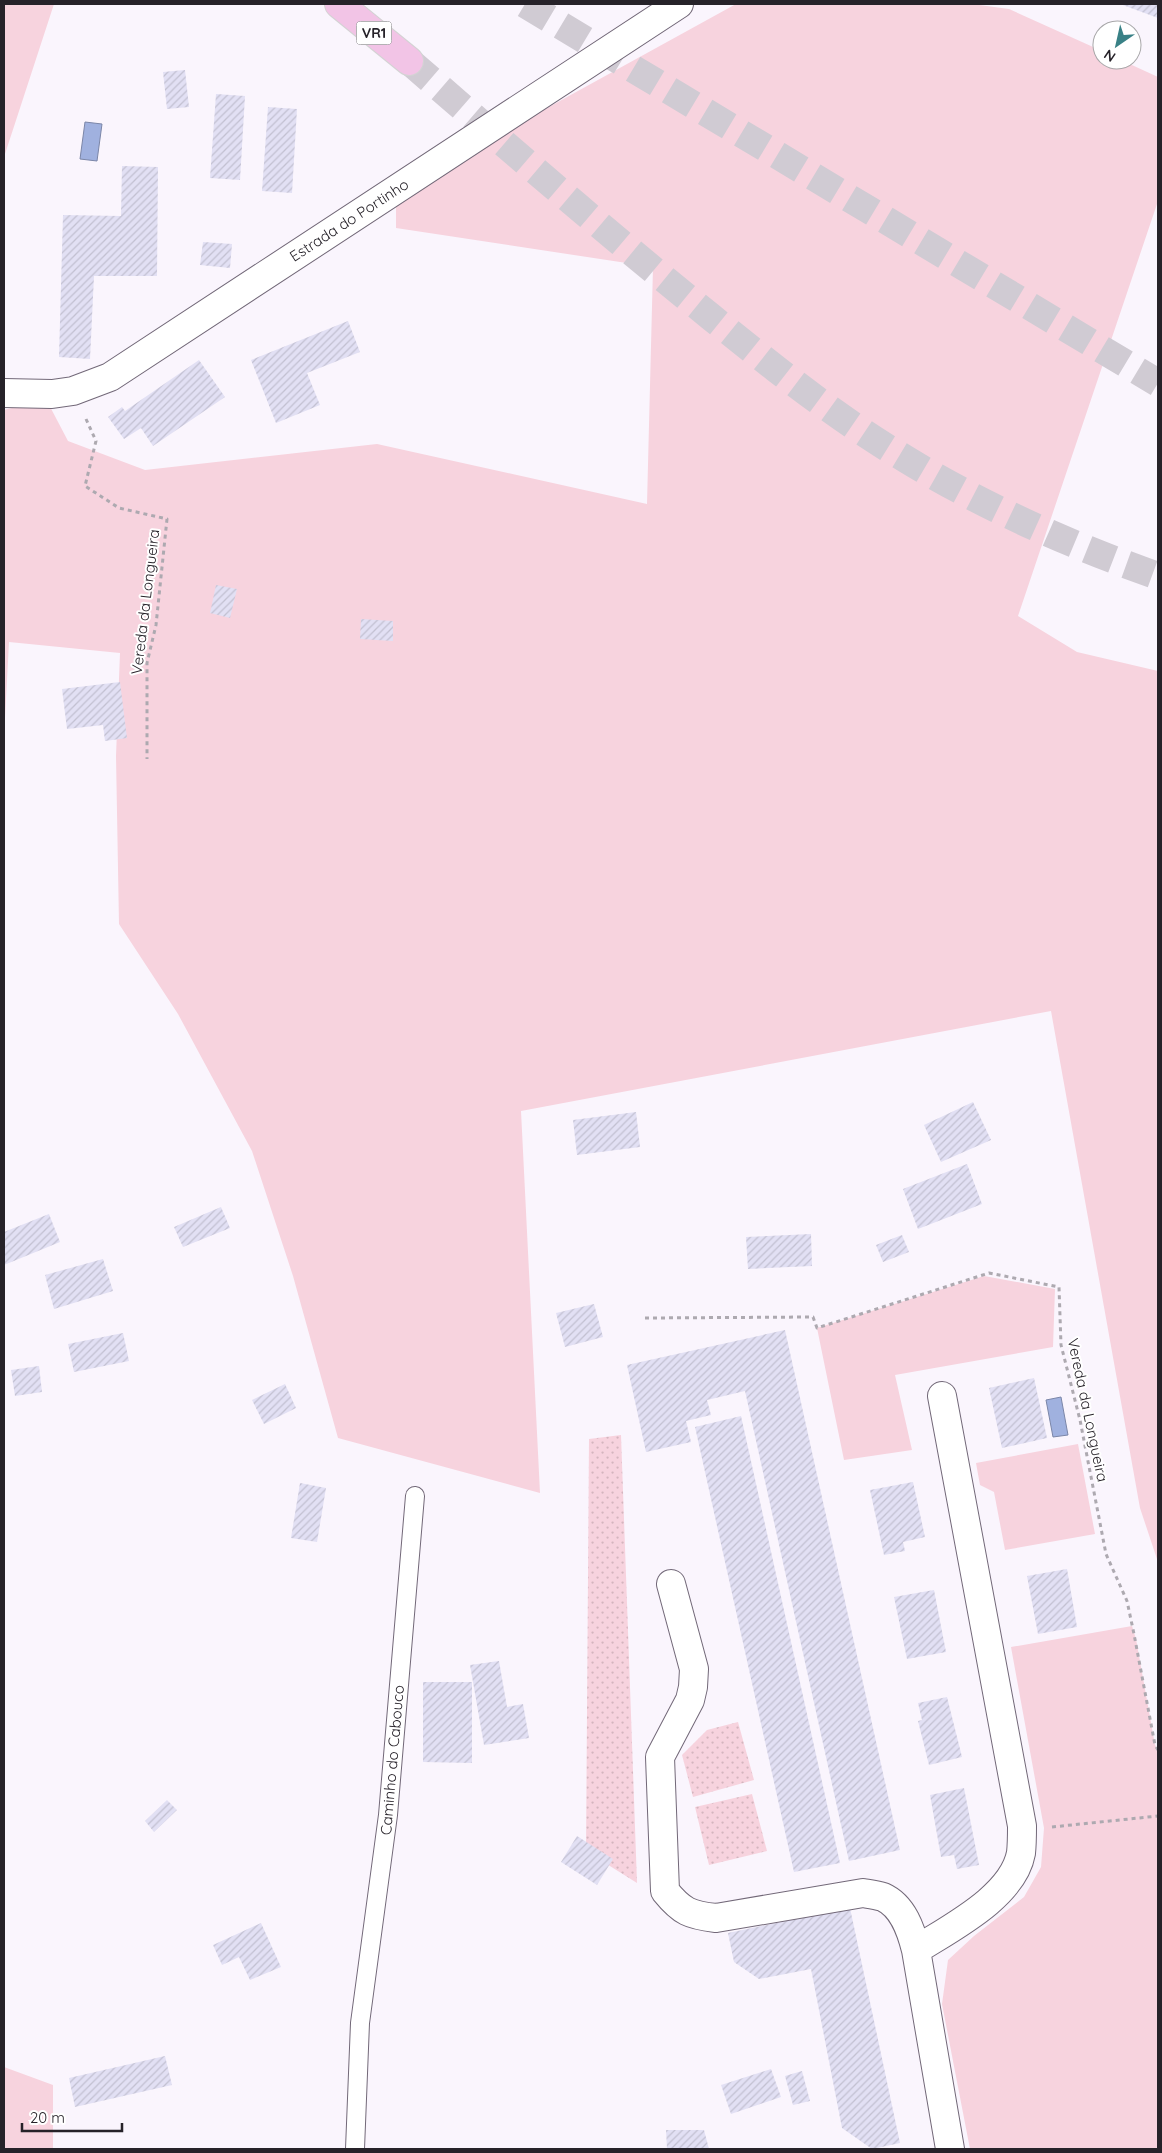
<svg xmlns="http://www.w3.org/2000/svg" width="1162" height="2153" font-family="Quicksand,sans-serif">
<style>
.grass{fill:#f7d3de}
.park{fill:url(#park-dots)}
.water{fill:#a0b1df;stroke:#7b86a8}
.building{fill:url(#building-hatch)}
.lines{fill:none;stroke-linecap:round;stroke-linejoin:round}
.highway-tunnel{stroke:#d0cbd3;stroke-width:28;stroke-dasharray:28 14;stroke-linecap:butt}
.lane-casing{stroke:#726878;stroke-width:20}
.street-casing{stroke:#726878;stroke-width:30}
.secondary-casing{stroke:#726878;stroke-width:30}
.highway-casing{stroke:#d4d3d4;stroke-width:30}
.path{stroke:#ada9b0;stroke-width:3;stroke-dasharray:4 4;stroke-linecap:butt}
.lane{stroke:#fff;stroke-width:18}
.street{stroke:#fff;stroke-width:28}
.secondary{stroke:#fff;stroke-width:28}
.highway{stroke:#f2c4e6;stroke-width:28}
.labels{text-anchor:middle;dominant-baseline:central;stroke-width:4;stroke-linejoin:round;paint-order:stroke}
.shield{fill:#fff;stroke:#676469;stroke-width:1}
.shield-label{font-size:14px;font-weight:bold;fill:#262229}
.street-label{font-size:15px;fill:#262229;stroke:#fff}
</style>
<defs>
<pattern id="park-dots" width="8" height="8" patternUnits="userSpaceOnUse" patternTransform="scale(1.25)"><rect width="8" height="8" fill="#f7d3de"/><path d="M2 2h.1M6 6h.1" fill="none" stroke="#d4b5be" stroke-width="1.8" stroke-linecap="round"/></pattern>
<pattern id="building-hatch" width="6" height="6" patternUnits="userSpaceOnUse" patternTransform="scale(1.25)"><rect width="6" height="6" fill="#e2e0f4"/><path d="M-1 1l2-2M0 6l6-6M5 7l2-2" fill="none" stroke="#c2c0d1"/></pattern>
</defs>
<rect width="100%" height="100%" fill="#faf5fd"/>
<!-- grass -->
<path class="grass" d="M4 4H54L4 157Z
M736 4H972L1009 9 1102 51V60H1121L1158 77V201L1018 616 1077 652 1158 671V1562L1140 1508 1051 1011 521 1111 540 1493 338 1438 293 1276 252 1151 178 1014 119 924 116 756 120 653 9 642 4 737V410L46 399 68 441 145 470 377 444 647 504 653 267 396 228V191Z
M984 1276 1055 1289 1053 1347 895 1375 912 1450 844 1460 817 1328Z
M1078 1444 1095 1534 1005 1550 994 1492 980 1485 976 1463Z
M1132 1626 1136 1639 1155 1745 1158 1750V2149H970L942 2004 948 1960 974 1936 1024 1897 1041 1867 1044 1828 1011 1647Z
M4 2067 53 2085V2149H4Z"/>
<!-- park -->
<path class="park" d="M621 1435 637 1883 586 1851 589 1439Z
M738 1722 754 1780 693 1797 682 1755 707 1730Z
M752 1794 767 1851 709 1865 695 1807Z"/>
<!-- water -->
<path class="water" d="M85 122 102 124 97 161 80 159Z
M1061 1397 1068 1435 1053 1437 1046 1400Z"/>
<!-- building -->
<path class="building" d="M1120 4H1158V18Z
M185 70 189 107 167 109 163 72Z
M216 94 245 96 240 180 210 178Z
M268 107 297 109 292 193 262 191Z
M122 166 158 167 157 276H94L90 359 59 357 63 215 121 216Z
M203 242 232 244 230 268 200 265Z
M348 321 360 352 307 373 320 405 276 423 251 360Z
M199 360 225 397 153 446 141 428 124 439 108 417 122 407 125 411Z
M216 585 237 589 230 618 210 613Z
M361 619 393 621V641L360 639Z
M120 682 127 738 105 741 103 725 67 729 62 689Z
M973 1102 991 1140 941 1162 924 1125Z
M636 1112 640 1147 577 1155 573 1120Z
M967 1164 982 1204 918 1229 903 1189Z
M221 1207 230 1228 183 1247 174 1227Z
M49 1214 60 1242 4 1265V1232Z
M811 1234 812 1266 748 1269 746 1237Z
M902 1235 909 1252 883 1262 876 1245Z
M103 1259 113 1291 54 1309 45 1275Z
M594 1304 603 1337 565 1347 556 1313Z
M785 1330 900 1850 849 1861 745 1391 707 1400 711 1415 686 1421 691 1442 646 1452 627 1365Z
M123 1333 129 1361 74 1372 68 1344Z
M39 1366 42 1392 15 1396 11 1370Z
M1034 1378 1047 1438 1002 1448 989 1388Z
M285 1384 296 1408 264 1424 252 1400Z
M741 1416 840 1863 794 1872 695 1427Z
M913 1482 925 1537 903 1542 905 1551 884 1555 870 1490Z
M300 1483 326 1488 317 1542 291 1538Z
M1067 1569 1077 1627 1038 1634 1027 1576Z
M934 1590 946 1652 907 1659 894 1597Z
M499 1661 507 1707 523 1704 529 1738 484 1745 470 1665Z
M423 1682H472V1763L423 1762Z
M947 1697 962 1757 929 1765 918 1721 922 1720 918 1703Z
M964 1788 979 1865 957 1869 954 1855 941 1857 930 1795Z
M167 1800 177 1810 154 1832 145 1821Z
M577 1836 613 1859 597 1885 561 1862Z
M850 1908 900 2143 872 2149 842 2128 811 1969 759 1979 734 1962 728 1933Z
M261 1923 281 1967 250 1980 239 1957 222 1965 213 1945Z
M165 2056 172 2085 75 2107 69 2078Z
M771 2069 781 2097 731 2114 721 2085Z
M802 2071 810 2101 793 2105 785 2076Z
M666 2130H704L709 2149H667Z"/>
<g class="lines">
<!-- highway-tunnel -->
<path class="highway-tunnel" d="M525 4 1158 383
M409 61C509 148 608 234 711 317 773 367 835 417 904 458 984 507 1070 545 1158 576"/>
<defs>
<path id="lane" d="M355 2149 360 2023 388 1815 415 1496"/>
<path id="street" d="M671 1584 694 1669 693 1687 690 1700 660 1757 665 1891C682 1912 690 1915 716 1918L863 1893C869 1894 877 1895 883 1897 903 1906 911 1930 916 1950L950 2149
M916 1950C950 1928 1013 1897 1021 1853 1022 1844 1022 1835 1022 1826L942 1396"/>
<path id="secondary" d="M4 393 52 394 73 391 110 377 679 4"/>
<path id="highway" d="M339 4 409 61"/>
</defs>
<!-- lane casing -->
<use href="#lane" class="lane-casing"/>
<!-- street casing -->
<use href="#street" class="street-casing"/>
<!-- secondary casing -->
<use href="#secondary" class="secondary-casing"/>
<!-- highway casing -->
<use href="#highway" class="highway-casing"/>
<!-- path -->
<path class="path" d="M86 419 96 441 85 486 119 508 167 519 156 625 147 663V759
M645 1318 813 1317 817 1328 989 1273 1059 1287 1061 1345 1080 1420 1106 1554 1127 1601 1134 1634 1155 1745 1158 1750
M1052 1827 1158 1816"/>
<!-- lane -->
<use href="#lane" class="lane"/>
<!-- street -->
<use href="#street" class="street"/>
<!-- secondary -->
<use href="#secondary" class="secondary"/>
<!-- highway -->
<use href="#highway" class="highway"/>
</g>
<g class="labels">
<!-- shield labels -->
<rect class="shield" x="356.5" y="21.5" width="35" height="23" rx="4"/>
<g class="shield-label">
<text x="374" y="33">VR1</text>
</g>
<!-- street labels -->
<g class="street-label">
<text transform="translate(349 220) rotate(-33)">Estrada do Portinho</text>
<text transform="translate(145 602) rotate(-83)">Vereda da Longueira</text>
<text transform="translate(1088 1410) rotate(78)">Vereda da Longueira</text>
<text transform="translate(392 1760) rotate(-85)">Caminho do Cabouco</text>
</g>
</g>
<!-- border -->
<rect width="1162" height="2153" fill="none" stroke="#262229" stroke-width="10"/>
<!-- north arrow -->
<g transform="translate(1117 45) rotate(214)"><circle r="24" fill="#ffffff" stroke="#a8a7a9"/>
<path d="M0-4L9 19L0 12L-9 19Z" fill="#398186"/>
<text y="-8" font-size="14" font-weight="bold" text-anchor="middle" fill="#262229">N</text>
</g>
<!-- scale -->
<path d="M22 2123v8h100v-8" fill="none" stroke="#262229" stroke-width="2.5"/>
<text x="30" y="2123" font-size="15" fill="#262229" stroke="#ffffff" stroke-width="4" paint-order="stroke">20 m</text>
</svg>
